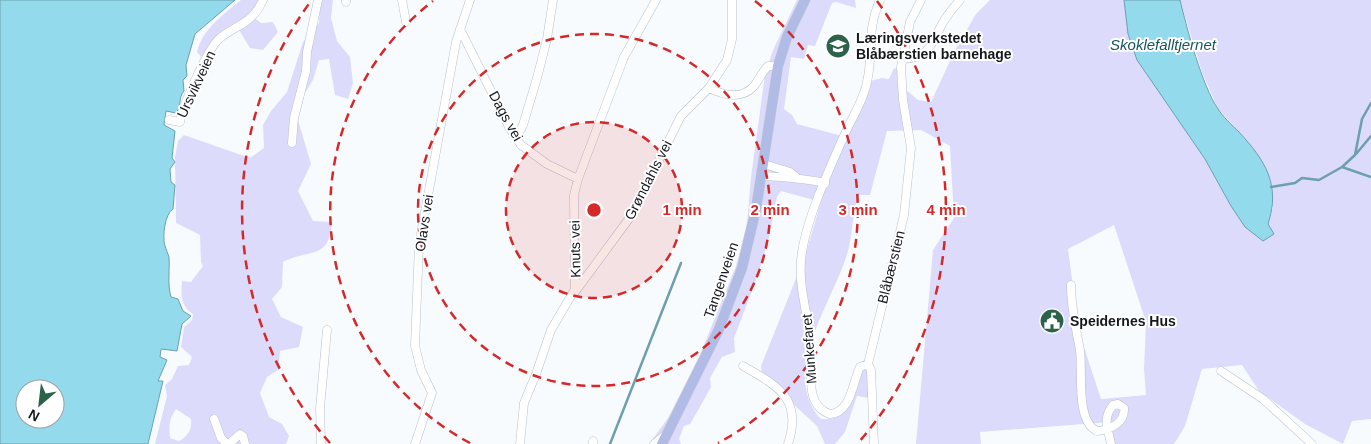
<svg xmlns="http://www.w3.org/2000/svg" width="1371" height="444" font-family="Arial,sans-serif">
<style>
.green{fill:#dddbfb;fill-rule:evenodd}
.water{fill:#92daec;stroke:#6ca0ae;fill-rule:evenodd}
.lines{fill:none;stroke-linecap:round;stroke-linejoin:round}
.stream{stroke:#6ca0ae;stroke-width:2.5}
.minor-casing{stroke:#b5c1ce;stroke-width:9}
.major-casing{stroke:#d5d6d6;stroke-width:11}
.minor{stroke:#fff;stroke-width:8}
.major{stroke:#b0bce6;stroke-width:10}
.ring{fill:none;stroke:#d62828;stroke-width:2.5;stroke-dasharray:9 6}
.labels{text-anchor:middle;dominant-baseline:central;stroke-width:4;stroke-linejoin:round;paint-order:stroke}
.poi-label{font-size:14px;font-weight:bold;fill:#15191e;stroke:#fff;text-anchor:start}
.street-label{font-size:14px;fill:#15191e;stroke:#fff}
.water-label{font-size:15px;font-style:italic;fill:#175461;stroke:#fff}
.centre{fill:#d62828;stroke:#fff;stroke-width:2.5}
.ring-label{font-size:15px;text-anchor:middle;font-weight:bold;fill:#d62828;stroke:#fff;stroke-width:4;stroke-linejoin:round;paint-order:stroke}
</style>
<rect width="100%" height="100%" fill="#f8fbfe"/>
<!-- green -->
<path class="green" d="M241 0H261L251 15 261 23 273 22 278 32 263 50 250 48 239 30 229 29 203 59 197 52C203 28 223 15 241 0Z
M320 0H333L331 18 337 41 350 57 353 83 348 99 335 95 329 59 319 60 313 80 305 93 298 120 311 164 298 191 313 221 332 222C329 261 310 248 283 262L282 287 272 299 281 317 303 327 299 347 280 351 278 370 267 377 260 393 269 417 282 424 289 436 286 444H155L167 396 165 385 172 379 178 366 189 365 192 357 181 347 184 327 192 320 193 314C180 306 181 295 182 281L191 282 203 266 201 262 200 235 176 223 175 157 178 141 184 135 250 158 264 148 263 125 271 111 287 92 303 42 319 23ZM176 409 191 419C192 430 188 436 179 441L170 438C169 426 169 419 176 409Z
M797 0H855L856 8 836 2 832 3 815 46 808 45 804 59 791 57 784 109 792 115 797 124 846 137 870 81 882 78 889 79 894 68 897 69 898 83 918 100 931 102 955 50 976 14 990 0H1124L1128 34 1137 60 1205 159 1231 206 1245 227 1268 224 1273 208 1242 135 1218 109 1202 72 1180 0H1371V419L1352 421 1343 444 1305 424 1259 391 1242 365 1202 369 1185 426 1174 444H1113L1110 422 980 432 981 444H916L933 250 954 218 950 146 921 130 887 131 870 195H859C852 212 853 233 848 251 835 299 778 373 821 419 852 421 853 394 861 371L865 369 869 373V398L857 396 845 432 835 444H825L817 426 792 403 776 382 762 373 761 366 805 256 821 202 781 191 777 197 769 238 758 275 734 338 735 352 722 357 710 378 711 387 701 405 690 424 684 426 679 439 681 444H649L668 418 699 357 736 266 747 224 751 177 765 75 773 50ZM1114 225 1146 322 1144 369 1146 395 1101 399 1079 332 1068 249Z"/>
<!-- water -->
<path class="water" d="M0 0H235L195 34 186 65 187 76 183 80 184 91C178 98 182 105 176 113L166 111 164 125 175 131 172 158 175 162 170 169 171 182 175 185 173 209C165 214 162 236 165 246 166 249 168 254 169 257 170 271 167 283 171 297L178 299 183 311 191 316 182 324 177 351 161 349 160 357 167 360 158 381H163L148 444H0ZM25 389H55V419H25Z
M1124 0H1180C1187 29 1202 85 1218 109 1223 117 1232 125 1239 132 1265 160 1281 185 1268 224L1274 234 1263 241 1245 227 1231 206 1205 159 1137 60 1128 34Z"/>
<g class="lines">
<!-- stream -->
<path class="stream" d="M1356 154 1371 136
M1342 167 1371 177
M1271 187 1295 183 1302 178 1319 180 1342 167 1355 155 1362 119 1371 103
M610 444 681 263"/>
<defs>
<path id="minor" d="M402 0 406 22
M346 2V0
M460 29 510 129 521 145 547 164 578 179
M902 59C927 59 931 46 941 26 946 16 953 8 960 0
M709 88C723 95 742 100 754 86 759 80 762 72 768 66H778
M169 120 180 122C183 105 207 49 220 38 238 24 252 24 263 0
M516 138 523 125 537 78 547 39 553 0
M292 143 294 118 306 71 307 52 318 0
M764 164 790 172 795 176
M762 176C784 177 803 178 825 183
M1071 285C1071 308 1076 328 1080 350 1083 370 1075 421 1097 431 1110 430 1125 423 1124 408L1118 404 1113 405C1102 419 1108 428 1111 444
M575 292 631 216 681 116 709 88 727 60 732 39V0
M868 364 860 367C853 381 851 413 830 414 805 406 812 374 811 354 811 320 796 286 802 252 808 214 832 163 848 127 855 113 864 98 867 82 874 52 866 31 880 0
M743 366C778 386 803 399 788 444
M1221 371 1263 399 1312 444
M214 419 221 438 227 444
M593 441V444
M229 444 240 434 243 436 245 444
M321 444 320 408 327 330
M415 444 432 393 421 370 415 346 419 245 456 42 470 0
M520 444 524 403 536 374 551 330 575 289 574 195 578 179 624 57 656 0
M654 444 665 435
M874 444 871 370 868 364 904 215 911 148 903 100 901 67 910 22 921 0"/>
<path id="major" d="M662 444 719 329 742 268 756 209 778 66 787 37 805 0"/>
</defs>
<!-- minor casing -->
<use href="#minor" class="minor-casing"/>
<!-- major casing -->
<use href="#major" class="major-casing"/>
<!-- minor -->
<use href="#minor" class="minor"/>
<!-- major -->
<use href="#major" class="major"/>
</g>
<!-- distance rings -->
<circle cx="594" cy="210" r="88" fill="#d62828" fill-opacity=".12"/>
<g class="ring">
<circle cx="594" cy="210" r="88"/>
<circle cx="594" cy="210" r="176"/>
<path d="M470 443A264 264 0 0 1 433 1M755 1A264 264 0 0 1 718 443"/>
<path d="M330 443A352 352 0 0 1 311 1M877 1A352 352 0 0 1 858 443"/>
</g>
<!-- icons -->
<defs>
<symbol id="school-disc" viewBox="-11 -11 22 22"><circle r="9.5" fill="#2c6249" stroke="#fff"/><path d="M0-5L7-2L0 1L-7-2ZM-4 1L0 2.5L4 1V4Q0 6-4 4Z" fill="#fff"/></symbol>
<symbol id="civic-disc" viewBox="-11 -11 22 22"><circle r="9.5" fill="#2c6249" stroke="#fff"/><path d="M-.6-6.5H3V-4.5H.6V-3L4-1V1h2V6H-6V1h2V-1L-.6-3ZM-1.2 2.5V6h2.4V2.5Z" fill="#fff"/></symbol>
</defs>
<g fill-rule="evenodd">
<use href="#school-disc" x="824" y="32" width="28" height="28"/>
<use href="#civic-disc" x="1038" y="307" width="28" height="28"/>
</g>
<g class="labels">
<!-- poi labels -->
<g class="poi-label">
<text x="856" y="38">Læringsverkstedet<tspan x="856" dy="16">Blåbærstien barnehage</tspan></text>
<text x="1070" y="321">Speidernes Hus</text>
</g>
<!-- street labels -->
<g class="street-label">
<text transform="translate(196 84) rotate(-65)">Ursvikveien</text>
<text transform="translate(506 116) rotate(61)">Dags vei</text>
<text transform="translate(648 180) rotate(-63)">Grøndahls vei</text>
<text transform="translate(424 223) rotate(-81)">Olavs vei</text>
<text transform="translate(575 249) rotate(-91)">Knuts vei</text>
<text transform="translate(891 267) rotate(-76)">Blåbærstien</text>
<text transform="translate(721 280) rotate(-71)">Tangenveien</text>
<text transform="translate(809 349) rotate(-94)">Munkefaret</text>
</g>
<!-- water labels -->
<g class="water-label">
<text x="1163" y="44">Skoklefalltjernet</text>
</g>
</g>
<circle cx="594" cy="210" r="8" class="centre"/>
<g class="ring-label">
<text x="682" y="215">1 min</text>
<text x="770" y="215">2 min</text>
<text x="858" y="215">3 min</text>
<text x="946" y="215">4 min</text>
</g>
<!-- north arrow -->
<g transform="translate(40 404) rotate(208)"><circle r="24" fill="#ffffff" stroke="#a1a3a5"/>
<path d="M0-4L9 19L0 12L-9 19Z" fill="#2c6249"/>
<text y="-8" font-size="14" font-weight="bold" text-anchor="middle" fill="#15191e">N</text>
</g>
</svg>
